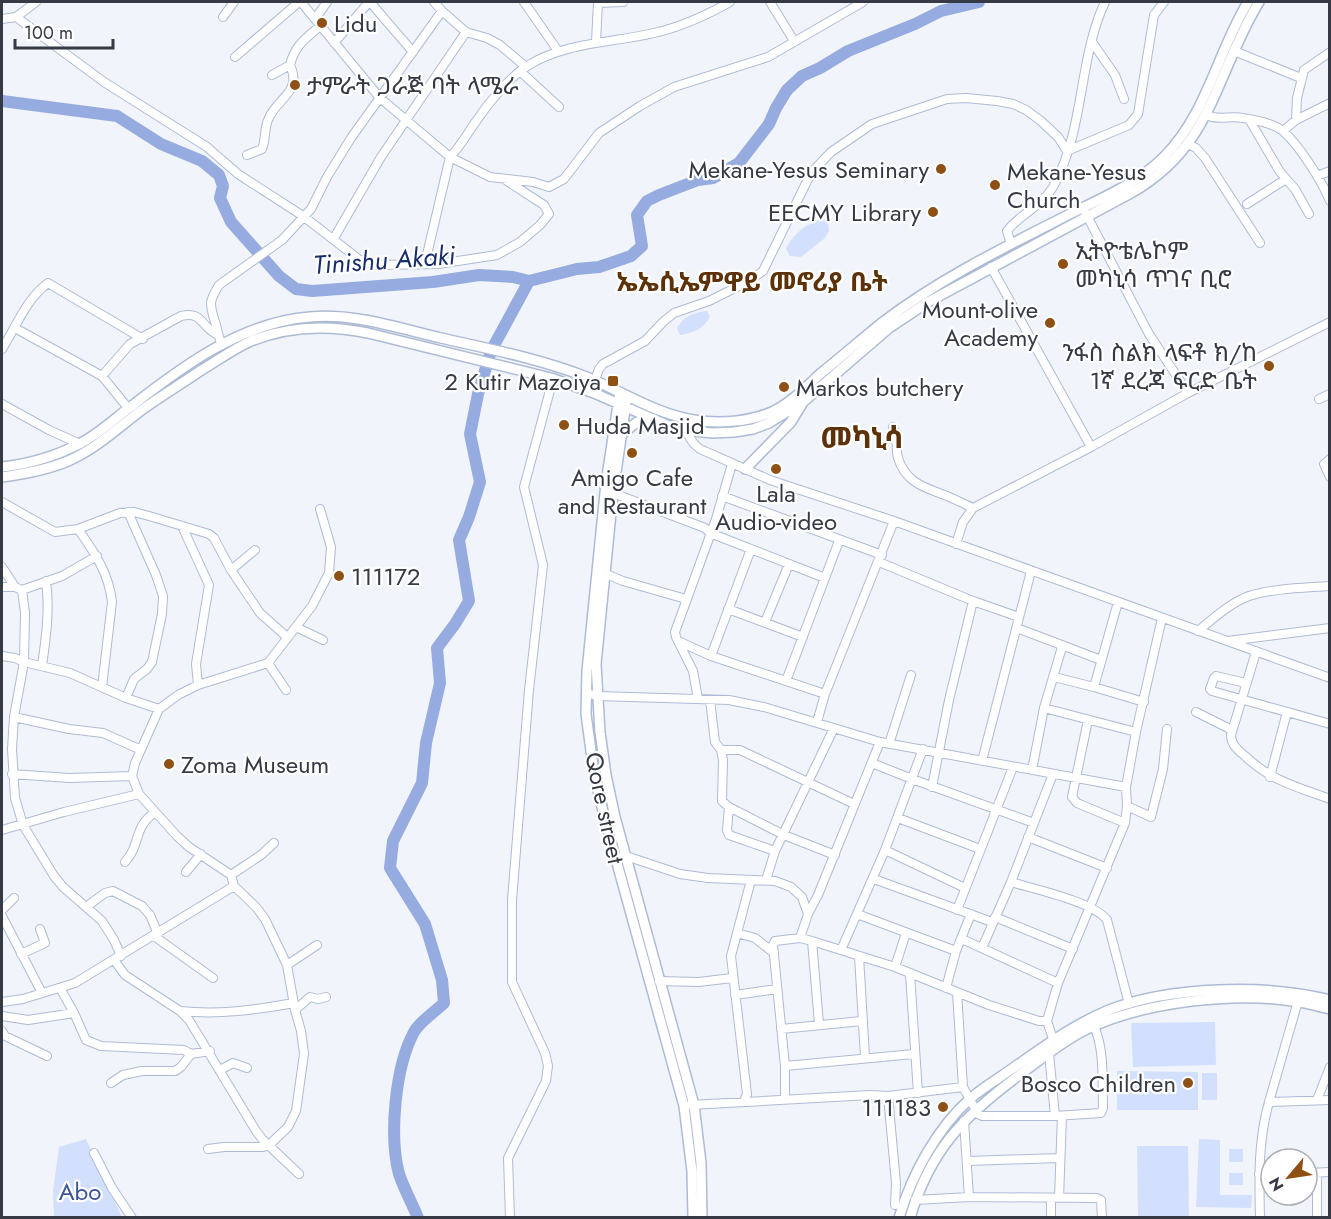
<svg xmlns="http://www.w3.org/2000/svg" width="1331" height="1219" font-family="Jost,'Noto Sans Ethiopic',sans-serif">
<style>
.green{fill:#d2e0fe}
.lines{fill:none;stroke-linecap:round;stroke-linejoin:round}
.river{stroke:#96ace0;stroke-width:12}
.minor-casing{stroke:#aebbd6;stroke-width:10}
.major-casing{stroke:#aebbd6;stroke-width:12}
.minor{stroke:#fff;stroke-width:8}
.major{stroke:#fff;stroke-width:9}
.poi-dot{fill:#8e5014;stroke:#fff;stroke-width:2}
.labels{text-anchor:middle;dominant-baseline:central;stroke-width:4.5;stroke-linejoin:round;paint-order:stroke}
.poi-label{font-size:24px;fill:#353a45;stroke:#fff;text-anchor:start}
.street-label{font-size:24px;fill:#353a45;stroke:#fff}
.park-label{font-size:24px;fill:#3b5494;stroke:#fff}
.water-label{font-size:26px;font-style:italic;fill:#192d6a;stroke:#fff}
.neighbourhood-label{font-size:26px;font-weight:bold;fill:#5d3209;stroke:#fff}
.district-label{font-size:30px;font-weight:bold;fill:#5d3209;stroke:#fff}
</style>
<rect width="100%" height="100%" fill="#f1f4fa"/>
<!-- green -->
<path class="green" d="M819 220 828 221 829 231 825 238 801 257 790 256 786 249C791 236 806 224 819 220Z
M707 311 710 317C703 329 693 333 680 335L677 328C683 317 694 312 707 311Z
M1215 1022 1216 1065 1133 1067 1131 1023Z
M1117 1071 1198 1072V1110H1117Z
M1202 1073H1217V1100H1202Z
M86 1139 122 1217 54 1218 53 1191 59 1147Z
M1199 1139 1220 1140V1195H1252L1251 1208 1196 1207Z
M1137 1146H1188L1189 1217H1138Z
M1229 1149H1243V1162H1229Z
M1229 1173H1243V1185H1229Z"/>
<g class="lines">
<!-- river -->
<path class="river" d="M2 101 117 116 161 144 202 161 219 175 223 186 220 198 231 222 279 276 296 289 312 291 433 282 479 275 513 277 529 281 577 269 599 267 631 256 642 246 637 215 647 201 659 195 698 180 713 178 739 163 769 124 776 108 787 90 802 76 820 68 848 51 915 24 941 11 979 2
M418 1218C412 1203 404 1189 399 1174 389 1136 395 1067 414 1032 420 1021 435 1012 444 1003L442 980 425 924 390 868 393 841 422 783 426 743 440 683 437 648 455 624 469 601 459 540 469 517 480 482 470 434 478 394 491 351 529 281"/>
<defs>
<path id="minor" d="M301 2 380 98 450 157 490 177 533 182 549 187 564 179 599 133 640 106 674 87 768 57 863 2
M370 2 413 52
M434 2 442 11 466 32 487 38 500 45 526 67
M524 2 558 51
M770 2 794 41
M598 3 623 2
M16 17 104 82 207 147 238 174 303 216 361 261 376 265 438 264 497 255 520 242 540 225 549 214 544 205 507 181
M223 17 234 2
M2 19 16 17 36 2
M315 19 327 2
M596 42 598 2
M1092 42 1115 75 1124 99
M334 43 369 2
M1234 51 1301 78
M235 57 299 2
M521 72 559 107
M272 75 290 65C295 45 305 39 320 26
M1206 115C1219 121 1230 115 1243 118 1256 120 1273 123 1283 131 1299 145 1322 181 1330 201
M1249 119 1280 172 1295 189 1309 214
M1296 120 1297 98 1304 70 1330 52
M1283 131 1296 120 1330 103
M1188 144 1196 148 1205 158 1260 243
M1067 151 1129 125 1138 114 1154 15 1164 2
M247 155 262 149C266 140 264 129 268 120 276 98 303 93 290 65
M1317 176 1330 171
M1247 204 1286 179
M1085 212 1149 334 1188 393
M334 238 381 157 466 32
M1011 244 1007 231C1020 214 1042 206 1053 187 1085 130 1078 59 1105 2
M425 263 450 157C461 146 468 132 477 120 489 102 509 78 527 66 565 42 612 43 654 33 681 27 707 15 730 2
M991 267 1091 447
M15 328 102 376 128 408
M222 345C218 337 218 330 215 322 210 304 208 303 219 285L282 240 311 209 327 177 351 138 442 11
M2 349C16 327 26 299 48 283L143 339
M102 376 130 344 181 316C202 311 200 325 216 334
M595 380 599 369 603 364 645 341 663 322 674 313 709 301 747 282 763 271 811 173 831 152 872 124 947 99 966 98 997 101 1013 104 1026 110 1041 121 1058 137 1067 151
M1319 399 1330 394
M2 404 49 430 80 444
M893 427C899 438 895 447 898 458 905 480 920 486 939 493 951 497 962 503 973 508
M685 430 694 444 700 449 770 480 894 521 1330 678
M1330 459 1324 464 1330 477
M613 493 705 528 710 533 825 578
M722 496 882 555
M2 502 55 532 78 529 120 513 134 512 149 516 209 534 214 538 231 570 260 613 287 637
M182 526 209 585 196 664 198 685
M78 529C94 552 109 573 112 602L102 687
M956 544 963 522 973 508 1091 447 1188 393 1330 322
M879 562 973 601 1019 617
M2 567 15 587 22 590 62 576 97 556
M231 570 255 550
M606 574 623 581 686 599
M2 587H15
M22 590 25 613 24 662 14 717 12 749 15 798 23 825 54 876 63 887 102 921 114 940 121 956
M728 609 803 637
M765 622 789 564
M296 627 323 640
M1017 628 1101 660
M1198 631C1214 618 1230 603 1249 596 1274 588 1304 588 1330 586
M678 641 711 656 825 694
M1228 641 1330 628
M1256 652 1231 735C1231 745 1238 750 1246 757 1272 781 1297 787 1330 799
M2 656 15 658 24 662 70 673 126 698 159 709
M711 656 751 549
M268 663 286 690
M42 666C46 638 50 609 46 581
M1054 677 1094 687 1144 702
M786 681 839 541
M1246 683 1216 676 1214 678 1210 689 1212 691 1330 724
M1094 687 1118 602
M587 693 597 696 729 700 764 707 880 742 1126 787
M126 698 134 679 147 669 152 662 162 614 163 596 156 575 128 512
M698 699 693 671 676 637 675 632 716 519 732 464
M710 700 715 742 721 750 723 760 722 801 729 807 727 830 729 835 775 851
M1044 708 1136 732
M1196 712 1232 730
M14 717 69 729 103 733 139 749
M1088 720 1072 797 1077 803 1125 823
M817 722 825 694 894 521
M889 744 911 675
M721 750H740L854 804
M982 761 1031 571
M872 763 912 779 1034 823
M1032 770 1044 708 1062 647
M12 774 69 778 132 776
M1270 777 1287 712
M932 787 949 700 973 601
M1127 806 1151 817 1163 769 1167 729
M729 807 784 835 835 855
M898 818 980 849
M2 830 64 812 139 794
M1028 837 1107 868
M885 850 965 888
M623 855 680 874 708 878 775 881 791 887 802 897 808 914
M125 862C142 843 132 829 155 812
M186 872 201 854
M231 875 261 855 274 843
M874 879 992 922
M766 880 775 851 834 728
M1011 882C1034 889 1094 902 1107 920L1129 1004
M86 907 105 893 113 891 142 906 150 915 158 934
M2 910 14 898
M957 910 1013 767
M857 914 956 951
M2 916 42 993
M995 917 1073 949
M737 933 755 938 774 953
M154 936 213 978
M800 938 808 914 818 895 880 742
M962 939 1058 983
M812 941 819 1024
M982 948 1011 882 1053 774
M841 950 885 850 923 749
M21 954 45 943 40 929
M859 956 865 1057
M114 960 125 975 180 1011 189 1020 256 1131 263 1140 299 1174
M287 965 317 945
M895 967 906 933
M910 974 918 1093
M659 981 699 982 732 978
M60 988 74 1013 86 1040 101 1046 184 1050 191 1054 210 1051
M946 988 956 951 971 914
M957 992 963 1087 978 1114 982 1116H1055L1101 1113 1103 1108C1102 1081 1105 1051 1094 1026
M735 995 777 989
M2 1002 23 999 75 983 234 886
M295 1010 310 997 318 999 326 997
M180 1011C220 1015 254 1010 294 1003
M2 1016 28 1020 74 1013
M781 1029 862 1021
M2 1031 5 1036 47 1056
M1053 1039 1047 1021 1058 983 1125 823 1127 806 1126 787 1136 732 1162 618
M1049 1053 1055 1116
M785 1066 914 1054
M220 1070 233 1063 247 1068
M111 1083 123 1075 142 1071H175L181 1067 191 1054
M888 1096 896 1183 895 1205
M785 1099V1066L773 945 775 941 800 938 812 941 895 967 989 1005 1039 1021H1047
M1317 1100 1330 1067
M744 1101 747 1094 731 956 751 880
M1269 1102 1298 1001
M690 1105 870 1095 888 1096 963 1087
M964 1121 969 1197
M208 1149 224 1147H263L269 1145 288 1127 296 1111 304 1054 301 1031 295 1010 287 965 265 919 256 907 234 886 231 875 189 847 177 836 139 794 132 776 135 763 159 709 178 695 198 685 268 663 312 606 329 573 331 547 320 509
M94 1153 112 1188 132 1218
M968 1161 1060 1158
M1307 1173 1330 1172
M1259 1174H1271
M1059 1198 1062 1116
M915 1200 969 1197 1097 1198 1101 1200 1102 1218
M510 1218 508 1158 546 1081 548 1066 545 1053 512 982V900L529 690 543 565 524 487 553 379
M1051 1218V1199
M1260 1218C1259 1178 1258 1140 1269 1102L1330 1100
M1317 1218V1173"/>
<path id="major" d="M619 398 606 483 587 671 586 714 594 773 604 816 684 1106 692 1171 693 1218
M626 403 613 493 596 664 600 732 606 775 615 817 694 1105 701 1163 702 1218
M622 434 637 422 650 418
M2 467C29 464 54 457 79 444 99 434 115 418 133 405 184 365 243 322 310 317 354 313 398 328 441 338 489 349 537 358 584 376 620 390 655 414 694 420 720 424 750 422 774 411 792 402 806 387 820 374 841 357 862 339 883 322 938 280 1001 249 1062 218 1097 200 1136 185 1164 157 1207 114 1217 53 1248 2
M745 469 791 422 802 404
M2 477C24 474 47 470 68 461 96 449 119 427 143 409 161 396 181 384 200 371 217 361 233 349 251 341 288 326 329 325 368 333L551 378 594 393 667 425 685 430 712 433 734 432 753 429 769 423 803 402 889 328 928 302 1131 193C1213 147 1215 74 1259 2
M899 1218C912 1174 937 1128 971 1098 985 1086 1001 1077 1016 1066 1046 1045 1075 1024 1109 1010 1170 986 1267 984 1330 1000
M910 1218C930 1150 963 1117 1018 1076 1040 1060 1061 1042 1085 1030 1142 1002 1236 991 1299 1002 1309 1003 1319 1007 1330 1009"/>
</defs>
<!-- minor casing -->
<use href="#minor" class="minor-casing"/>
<!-- major casing -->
<use href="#major" class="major-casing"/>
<!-- minor -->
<use href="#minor" class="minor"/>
<!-- major -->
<use href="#major" class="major"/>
</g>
<!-- markers -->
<g class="poi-dot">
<circle cx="322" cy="23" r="6"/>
<circle cx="295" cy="85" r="6"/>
<circle cx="941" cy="169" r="6"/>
<circle cx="995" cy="185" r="6"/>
<circle cx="933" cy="212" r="6"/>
<circle cx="1063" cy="264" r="6"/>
<circle cx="1050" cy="323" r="6"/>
<circle cx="1269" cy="366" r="6"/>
<rect x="607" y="375" width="12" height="12" rx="3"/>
<circle cx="784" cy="387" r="6"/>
<circle cx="564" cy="425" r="6"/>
<circle cx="632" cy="453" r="6"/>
<circle cx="776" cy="469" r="6"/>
<circle cx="339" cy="576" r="6"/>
<circle cx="169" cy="764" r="6"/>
<circle cx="1188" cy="1083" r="6"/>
<circle cx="943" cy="1107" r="6"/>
</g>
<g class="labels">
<!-- poi labels -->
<g class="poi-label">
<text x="334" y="23">Lidu</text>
<text x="307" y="85">ታምራት ጋራጅ ባት ላሜራ</text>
<text x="929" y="169" text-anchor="end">Mekane-Yesus Seminary</text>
<text x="1007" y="171">Mekane-Yesus<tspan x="1007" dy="28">Church</tspan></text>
<text x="921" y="212" text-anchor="end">EECMY Library</text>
<text x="1075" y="250">ኢትዮቴሌኮም<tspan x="1075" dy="28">መካኒሳ ጥገና ቢሮ</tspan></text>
<text x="1038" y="309" text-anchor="end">Mount-olive<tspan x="1038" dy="28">Academy</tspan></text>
<text x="1257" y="352" text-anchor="end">ንፋስ ስልክ ላፍቶ ክ/ከ<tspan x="1257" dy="28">1ኛ ደረጃ ፍርድ ቤት</tspan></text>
<text x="601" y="381" text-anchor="end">2 Kutir Mazoiya</text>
<text x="796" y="387">Markos butchery</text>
<text x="576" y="425">Huda Masjid</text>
<text x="632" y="477" text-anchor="middle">Amigo Cafe<tspan x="632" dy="28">and Restaurant</tspan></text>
<text x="776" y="493" text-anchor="middle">Lala<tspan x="776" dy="28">Audio-video</tspan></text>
<text x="351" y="576">111172</text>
<text x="181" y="764">Zoma Museum</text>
<text x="1176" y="1083" text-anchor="end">Bosco Children</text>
<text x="931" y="1107" text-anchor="end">111183</text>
</g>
<!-- street labels -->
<g class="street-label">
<text transform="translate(605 808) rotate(78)">Qore street</text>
</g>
<!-- park labels -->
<g class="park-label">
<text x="80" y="1191">Abo</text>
</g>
<!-- water labels -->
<g class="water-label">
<text transform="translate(384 260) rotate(-4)">Tinishu Akaki</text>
</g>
<!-- neighbourhood labels -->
<g class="neighbourhood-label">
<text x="752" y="282">ኤኤሲኤምዋይ መኖሪያ ቤት</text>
</g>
<!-- district labels -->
<g class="district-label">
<text x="862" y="437">መካኒሳ</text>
</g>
</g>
<!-- border -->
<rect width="1331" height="1219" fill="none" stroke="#353a45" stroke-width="6"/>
<!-- north arrow -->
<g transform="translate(1289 1177) rotate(241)"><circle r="28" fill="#ffffff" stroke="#aeb0b5" stroke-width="1.5"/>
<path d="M0-4.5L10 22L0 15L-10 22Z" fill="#8e5014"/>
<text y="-9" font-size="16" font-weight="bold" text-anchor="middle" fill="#353a45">N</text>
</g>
<!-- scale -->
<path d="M15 39v9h98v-9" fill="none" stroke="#353a45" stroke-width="3"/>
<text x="24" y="39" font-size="18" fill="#353a45" stroke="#ffffff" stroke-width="4.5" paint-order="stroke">100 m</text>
</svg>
